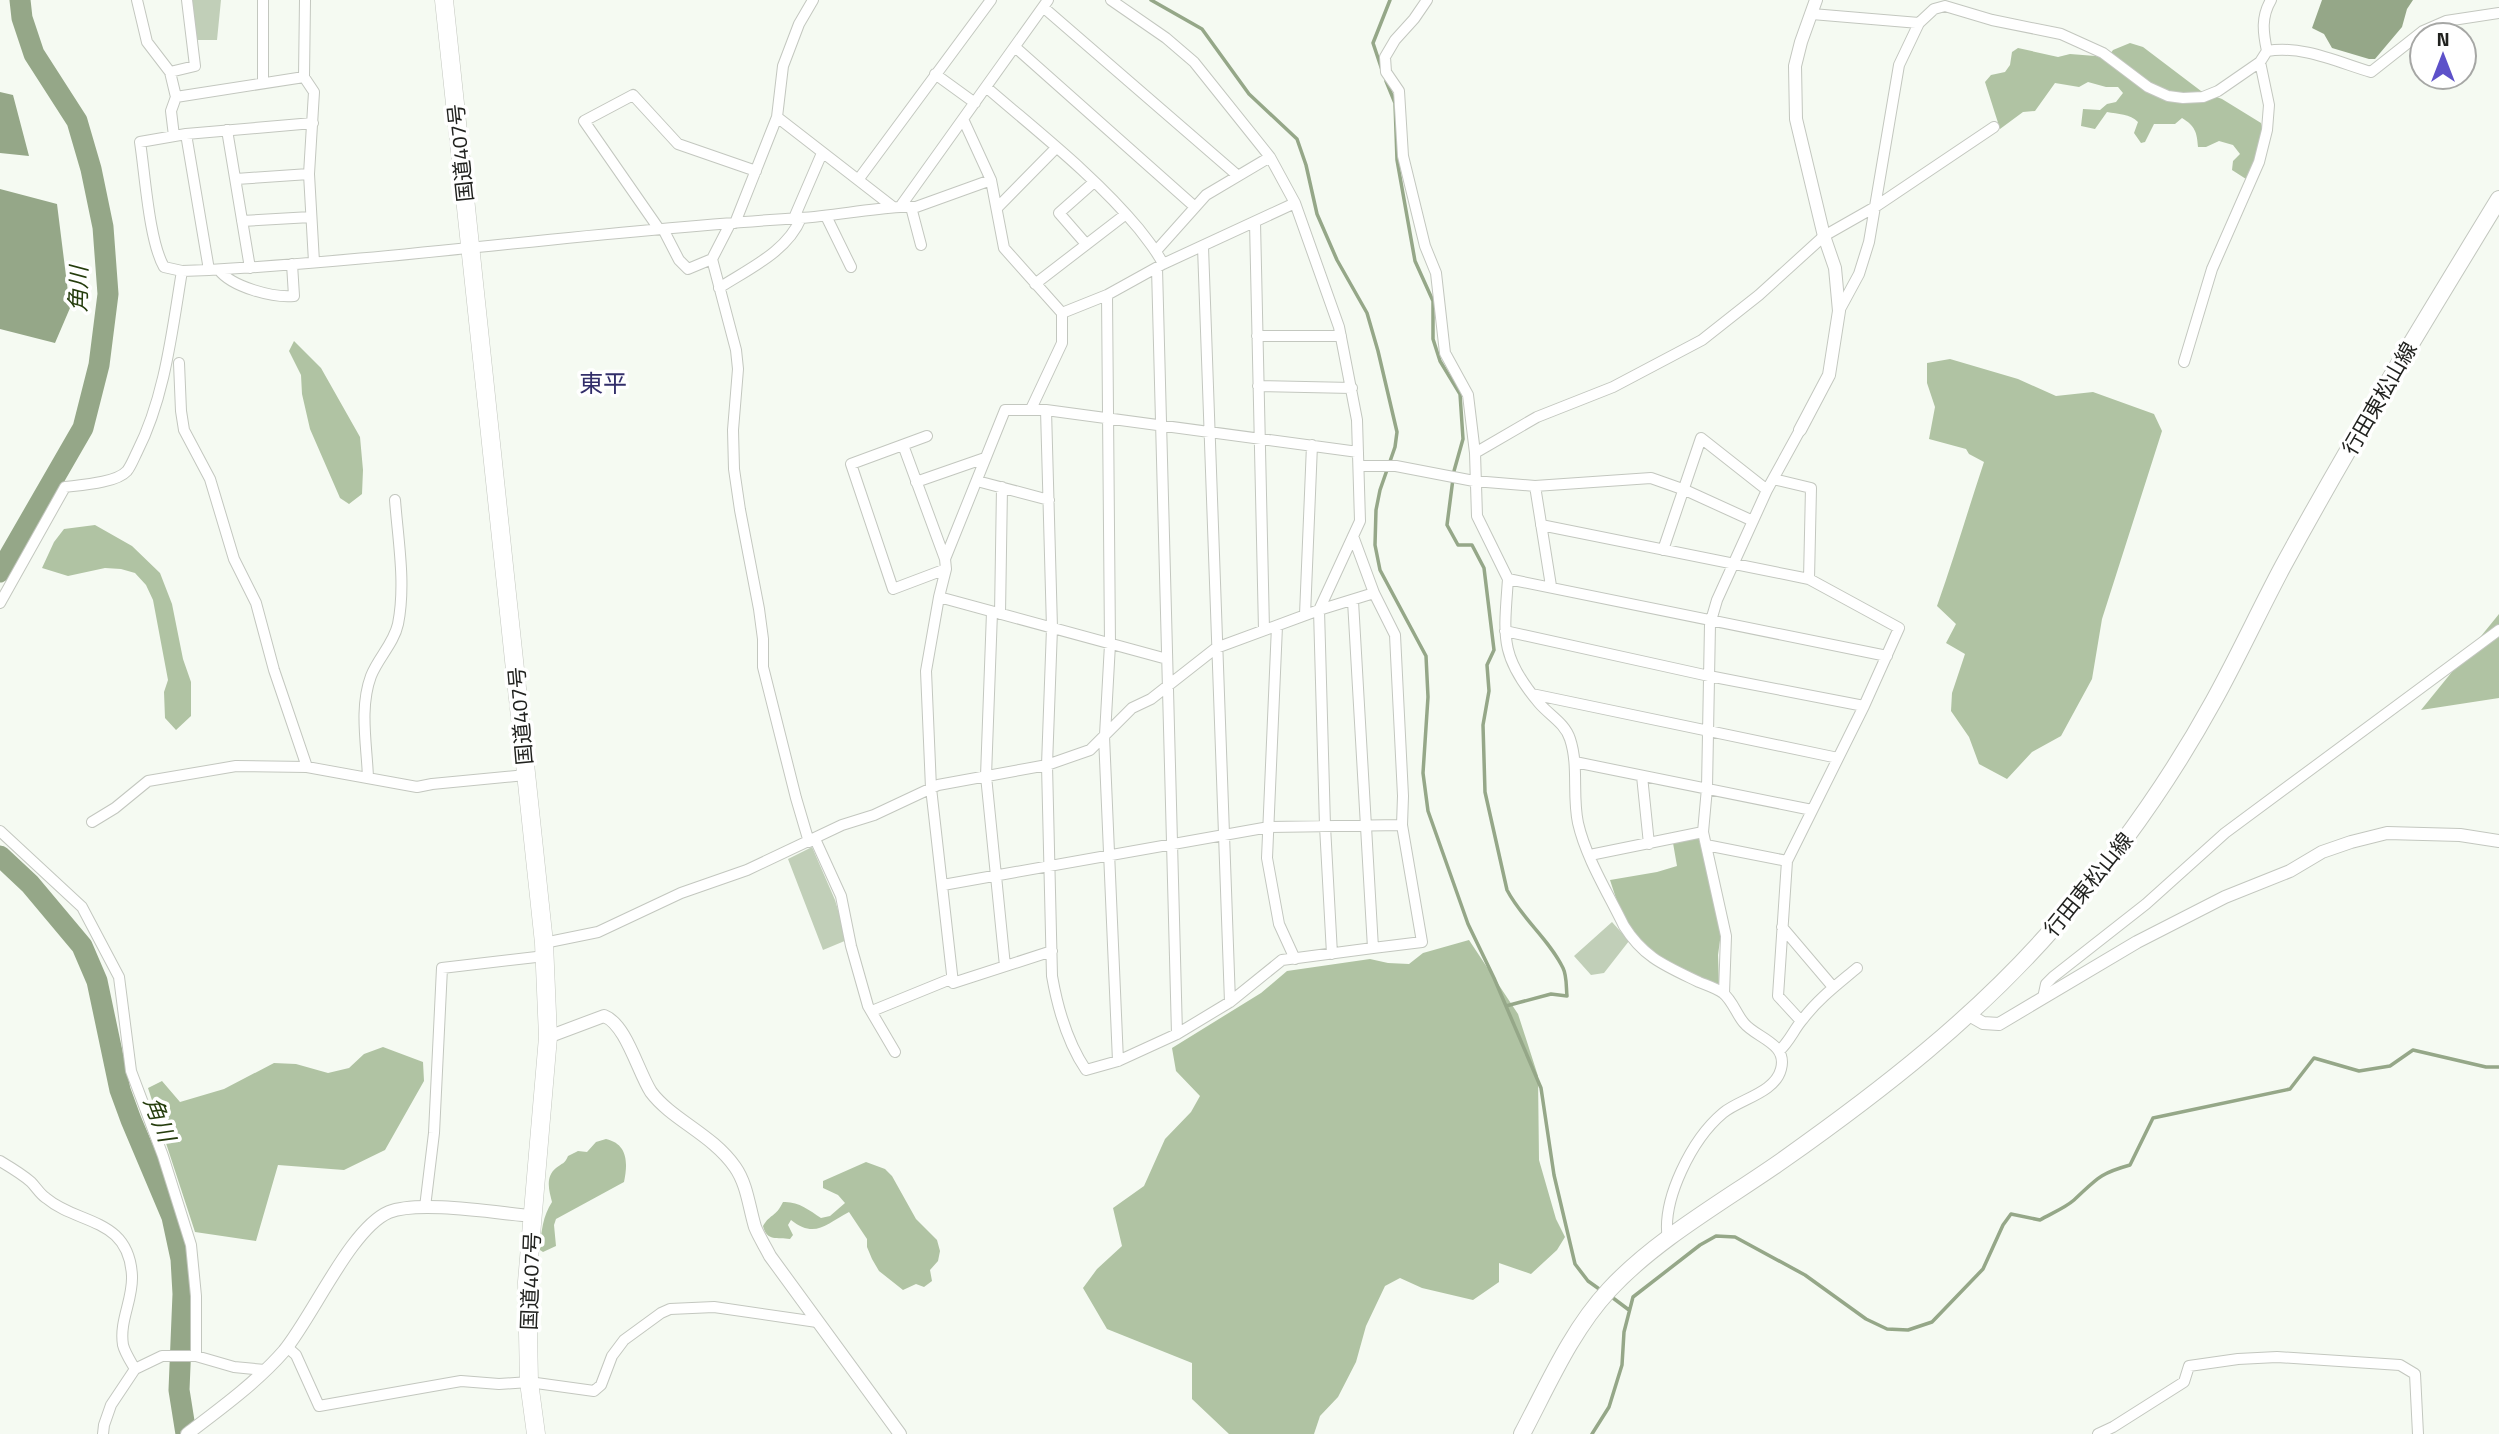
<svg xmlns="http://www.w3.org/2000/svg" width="2499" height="1434" font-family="'Titillium Web','Noto Sans JP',sans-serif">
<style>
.green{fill:#c1cfb8}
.forest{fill:#b0c3a3}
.water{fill:#95a788}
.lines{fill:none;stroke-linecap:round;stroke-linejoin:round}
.stream{stroke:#95a788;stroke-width:3.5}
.river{stroke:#95a788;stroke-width:21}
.minor-casing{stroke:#c3c7bf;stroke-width:12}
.tertiary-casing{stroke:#c3c7bf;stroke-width:14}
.primary-casing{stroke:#c3c7bf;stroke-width:18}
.trunk-casing{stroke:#c3c7bf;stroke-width:19}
.minor{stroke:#fff;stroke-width:10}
.tertiary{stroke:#fff;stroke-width:12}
.primary{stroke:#fff;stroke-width:16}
.trunk{stroke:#fff;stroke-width:18}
.labels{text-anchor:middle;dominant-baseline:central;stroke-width:7;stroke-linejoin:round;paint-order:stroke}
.street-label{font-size:21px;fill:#21221f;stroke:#fff}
.water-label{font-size:23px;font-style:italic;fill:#253d0d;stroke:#fff}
.quarter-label{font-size:24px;fill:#322e6a;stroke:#fff}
</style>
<rect width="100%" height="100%" fill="#f5faf2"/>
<!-- green -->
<path class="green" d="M191 0H221L217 40H196Z
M812 847 835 900 847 940 823 950 788 859Z
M1612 922 1629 941 1604 973 1591 975 1574 956Z"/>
<!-- forest -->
<path class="forest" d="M2130 43 2143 47 2201 91 2222 99 2261 123C2267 141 2254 162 2246 179L2232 170 2233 161 2240 154 2233 145 2219 141 2206 147H2198C2197 132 2195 126 2182 118L2175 124H2154L2145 142 2141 143 2134 133 2138 122C2130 114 2118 114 2107 112L2095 129 2081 126 2083 109 2100 110 2107 104 2116 102 2123 93 2118 87H2106L2088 82 2079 87 2055 83 2035 111 2023 112 2000 129 1985 82 1991 75 2005 72 2010 65 2012 52 2018 48 2058 57 2070 54 2108 57 2113 50Z
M294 341 321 368 360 437 363 470 362 494 349 504 340 498 310 429 302 394 301 375 289 351Z
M1950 359 2018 379 2056 396 2093 392 2154 414 2162 431 2102 619 2092 679 2061 736 2032 752 2007 779 1979 764 1969 737 1951 711 1952 693 1965 654 1946 643 1956 624 1937 606C1954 558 1968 510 1984 462L1969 454 1966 449 1929 439 1935 407 1927 383V363Z
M95 525 132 546 160 573 172 604 183 659 191 682V716L176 730 165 718 164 692 168 680 153 600 146 585 135 573 121 569 105 568 68 576 42 568 54 542 64 529Z
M2499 614V698L2421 710Z
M1690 839H1699L1721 933 1718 955 1719 984C1690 978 1644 951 1629 926 1620 912 1615 895 1610 880L1657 872 1677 866 1673 843Z
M1469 940 1518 1014 1538 1076 1539 1160 1556 1219 1565 1237 1557 1250 1531 1274 1499 1263V1282L1473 1300 1422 1288 1400 1278 1385 1286 1366 1326 1356 1362 1338 1397 1320 1416 1314 1434H1229L1192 1399V1363L1107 1329 1083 1288 1097 1269 1122 1246 1113 1208 1144 1186 1165 1139 1191 1112 1200 1096 1176 1071 1172 1048 1261 993 1287 971 1370 959 1388 963 1409 964 1423 953Z
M383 1047 423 1062 424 1081 385 1150 344 1170 278 1165 256 1241 195 1232 148 1088 162 1081 180 1102 224 1089 274 1063 296 1064 328 1073 349 1068 364 1054Z
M606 1139C628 1144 628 1163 624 1182L556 1219 554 1225 556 1246 543 1252 540 1250C541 1231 543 1216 552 1202 549 1190 545 1177 556 1168 562 1163 565 1164 568 1156L578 1151 587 1152 596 1142Z
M866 1162 885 1169 892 1176 916 1219 937 1240 940 1251 938 1261 930 1270 932 1281 924 1287 916 1284 903 1290 879 1271 872 1259 867 1247V1239L849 1212C826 1224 815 1239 791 1220L788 1225 793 1235 790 1239C777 1237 767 1242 763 1226 770 1214 776 1217 783 1202 798 1201 809 1210 821 1218L830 1216 845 1203 838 1195 823 1188V1181Z"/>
<!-- water -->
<path class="water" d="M2322 0H2413L2407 9 2402 27 2375 59H2369L2332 48 2324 34 2312 28Z
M0 92 13 95 29 156 0 153Z
M0 189 57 204 70 308 55 343 0 329Z"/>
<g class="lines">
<!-- stream -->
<path class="stream" d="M1151 0 1202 29 1249 94 1297 139 1306 165 1317 214 1337 260 1367 313 1378 351 1397 432 1395 447 1380 490 1376 510 1375 545 1380 570 1426 656 1428 697 1423 773 1428 811 1468 924 1494 978 1541 1088 1554 1175 1575 1264 1588 1281 1602 1291
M1382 70 1373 43 1390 0
M1386 81 1395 103 1397 160 1415 261 1433 301V339L1440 361 1460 394 1463 439 1454 471 1447 525 1458 545H1472L1484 568 1494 650 1487 665 1489 691 1483 725 1485 792 1507 890C1522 919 1549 939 1563 968 1567 976 1566 987 1567 996L1551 994 1506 1006
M1609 1295 1629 1310
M1592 1434 1609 1407 1622 1365 1624 1332 1633 1297 1700 1245 1716 1236 1735 1237 1805 1275 1866 1319 1887 1329 1908 1330 1932 1322 1983 1269 2003 1225 2011 1214 2040 1220C2050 1214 2065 1208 2074 1200 2097 1179 2098 1174 2130 1165L2153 1118 2290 1089 2314 1058 2359 1071 2390 1066 2413 1050 2486 1067H2499"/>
<!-- river -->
<path class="river" d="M0 572 83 428 99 365 108 294 103 227 91 169 77 121 34 54 22 18 20 0
M0 856 30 884 82 946 97 981 120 1090 131 1120 172 1217 181 1259 183 1294 179 1390 186 1434"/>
<defs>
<path id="minor" d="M137 0 147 42 170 72 176 97 171 111 174 136
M263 0V83
M305 0 304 77 314 92 309 174 314 262
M1427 0 1414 19 1395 40 1385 57 1386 72 1399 91 1403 156 1425 246 1436 273 1445 353 1468 395 1475 453 1477 516 1508 579
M1043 7 1237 175
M1812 14 1919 23
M1015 47 1195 207
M2267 51C2303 45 2337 62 2371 72L2423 31 2446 21 2499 13
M170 72 195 66 187 0
M935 74 975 103
M986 87C1038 132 1095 176 1139 229 1148 241 1157 251 1163 264
M176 97 304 77
M777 117 893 207
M963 119 991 180 1004 248 1062 313V343L1031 409
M313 123 186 134 140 142C145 174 149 241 164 267L182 271 209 270C406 259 602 230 800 218 833 216 866 209 900 207L1048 0
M227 130 250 268
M186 134 209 270
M236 179 309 174
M858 180 991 0
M900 207H916L991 180
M911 207 921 245
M997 208 1056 148
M826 216 851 267
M794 218 822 153
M242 221 311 217
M1255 222 1264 630
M735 223 777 117 783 66 799 24 813 0
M730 224 712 259 736 350 738 369 733 430 734 469 740 510 759 609 763 639V667L796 798 809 842
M659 229 584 121 633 95 678 144 756 171
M663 229 679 260 688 269 712 259
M1086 244 1059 213 1094 182
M1203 247C1214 499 1219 751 1230 1002
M1156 251 1206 195 1270 157
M1157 268 1177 1034
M219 270C232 287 273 298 294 296L292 264
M1035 284 1126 214
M719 288C748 269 787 252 801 218
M1839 311 1859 274 1869 242 1899 65 1919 23 1934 9 1945 6 1992 20 2061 34 2103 53 2148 87 2168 96 2183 98 2203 97 2218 91 2260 62 2267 51C2263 32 2261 17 2271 0
M1062 313 1107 295 1163 264 1295 203
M1257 336H1341
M2184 362 2212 269 2259 162 2267 130 2269 105 2260 62
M179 363 181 411 184 430 210 479 234 559 256 603 274 670 307 767
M1258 386 1352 388
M1046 410 1052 628 1047 765 1052 976C1058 1010 1067 1042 1086 1070L1118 1061 1177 1034 1230 1002 1282 960 1373 948 1353 601
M927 436 851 464 893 589 946 569
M903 445 945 559
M1475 453 1537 417 1613 387 1702 340 1759 295 1824 236 1875 207 1994 127
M1359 466H1396L1474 481 1535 486 1551 586
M1773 479 1811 488 1809 579
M977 481 1049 500
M916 482 985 458
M1535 486 1651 478 1685 490 1753 521
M1541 525 1809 579 1899 628 1864 706 1787 861 1778 996 1801 1021
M1353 536 1374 593 1395 635 1403 796 1402 825 1422 942 1373 948
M1663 550 1701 438 1767 490
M939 597 1167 659
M0 603 65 487C81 485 116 483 127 471 131 466 134 458 137 452 165 397 172 331 182 271
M992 612 986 776 1005 966
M1000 614 1002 487
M1305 615 1312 445
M1277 626 1267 858 1279 924 1295 959
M1505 631 1709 676 1864 706
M1532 694 1838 758
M1105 735 1110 644 1107 295
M1104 736 1118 1061
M1575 762 1812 810
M1642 776 1649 844
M368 778C367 746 359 708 371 676 378 658 394 643 398 624 406 584 398 540 395 500
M92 822 115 808 148 781 236 766 307 767 417 787 432 784 526 775
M0 831 82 907 119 977 131 1071 163 1156 191 1245 196 1296V1356
M815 839 841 896 851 946 868 1006 895 1052
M1706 845 1787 861
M1590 855 1703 832
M943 885 1269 827 1402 825
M1782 927 1833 987
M544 943 598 932 681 893 747 870 842 825 874 815 938 785 1047 765 1090 750 1132 708 1151 699 1216 648 1319 610 1360 521 1357 420 1339 327 1295 203 1270 157 1194 62 1166 38 1111 0
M1052 951 953 983 931 788 926 671 939 597 946 569 945 559 1005 410H1046L1358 452
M1332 954 1325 826 1319 610 1374 593
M1724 994 1726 936 1703 832 1707 788 1710 624 1717 600 1767 490 1800 430
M2043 998 2046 984 2053 977 2146 904 2225 833 2499 630
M872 1011 953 978
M1779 1051C1790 1041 1794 1029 1803 1019 1818 999 1838 984 1857 968
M0 1161C10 1167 22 1174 31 1182 36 1187 40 1194 46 1198 78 1225 129 1217 132 1276 133 1300 119 1321 123 1345 125 1353 131 1362 135 1369
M425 1207 434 1133 442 968 545 956
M1668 1240C1661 1200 1692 1139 1723 1113 1740 1099 1775 1093 1781 1069 1788 1043 1756 1038 1744 1023 1737 1015 1732 1000 1723 993 1716 988 1706 985 1699 982 1666 966 1644 958 1624 926 1608 893 1586 858 1578 823 1572 795 1579 766 1570 739 1565 723 1549 715 1539 703 1499 656 1504 636 1508 579L1887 656
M287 1347 296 1355 319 1406 461 1381 499 1384 529 1382 594 1391 601 1385 612 1356 624 1340 661 1313 670 1309 714 1307 817 1322
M103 1434 104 1425 111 1405 135 1369 162 1356H196L234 1367 265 1370
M2098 1434 2113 1427 2184 1382 2189 1366 2238 1359 2277 1357 2400 1365 2415 1374 2418 1434"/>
<path id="tertiary" d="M1800 430 1829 375 1839 311 1835 268 1824 236 1796 119 1795 66 1801 42 1816 0
M1969 1015 1983 1023 1999 1024 2137 942 2225 897 2290 871 2322 852 2351 842 2387 833 2460 835 2499 841
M548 1037 604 1016C626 1024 638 1072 651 1092 672 1120 712 1134 735 1167 747 1184 749 1207 755 1227 759 1237 765 1246 770 1256L900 1434
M187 1434C220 1409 257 1382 284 1351 313 1316 351 1228 389 1212 419 1200 497 1213 532 1216"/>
<path id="primary" d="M1522 1434C1548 1385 1571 1331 1609 1290 1656 1239 1726 1200 1783 1160 1882 1090 1976 1017 2056 925 2116 856 2169 782 2213 702 2238 657 2259 611 2283 566 2351 441 2425 320 2499 199"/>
<path id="trunk" d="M444 0 544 943 548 1037 527 1282 529 1382 536 1434"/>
</defs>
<!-- minor casing -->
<use href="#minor" class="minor-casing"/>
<!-- tertiary casing -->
<use href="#tertiary" class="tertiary-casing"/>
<!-- primary casing -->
<use href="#primary" class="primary-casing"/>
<!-- trunk casing -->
<use href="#trunk" class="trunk-casing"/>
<!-- minor -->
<use href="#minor" class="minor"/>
<!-- tertiary -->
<use href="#tertiary" class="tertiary"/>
<!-- primary -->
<use href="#primary" class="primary"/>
<!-- trunk -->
<use href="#trunk" class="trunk"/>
</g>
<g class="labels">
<!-- street labels -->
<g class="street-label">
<text transform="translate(460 153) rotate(-96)">国道407号</text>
<text transform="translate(2379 398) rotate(-60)">行田東松山線</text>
<text transform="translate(520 716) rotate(-95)">国道407号</text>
<text transform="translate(2088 884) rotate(-51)">行田東松山線</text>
<text transform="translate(530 1281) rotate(-88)">国道407号</text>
</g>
<!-- water labels -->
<g class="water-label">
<text transform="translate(78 289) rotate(-89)">角川</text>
<text transform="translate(160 1119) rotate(68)">角川</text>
</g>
<!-- quarter labels -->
<g class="quarter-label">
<text x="603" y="383">東平</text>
</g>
</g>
<!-- north arrow -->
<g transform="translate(2443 56)"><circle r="33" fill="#ffffff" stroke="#a6a7a5" stroke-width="2"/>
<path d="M0-5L12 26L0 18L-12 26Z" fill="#5d51c9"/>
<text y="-10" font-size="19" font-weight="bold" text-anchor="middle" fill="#21221f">N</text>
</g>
</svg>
